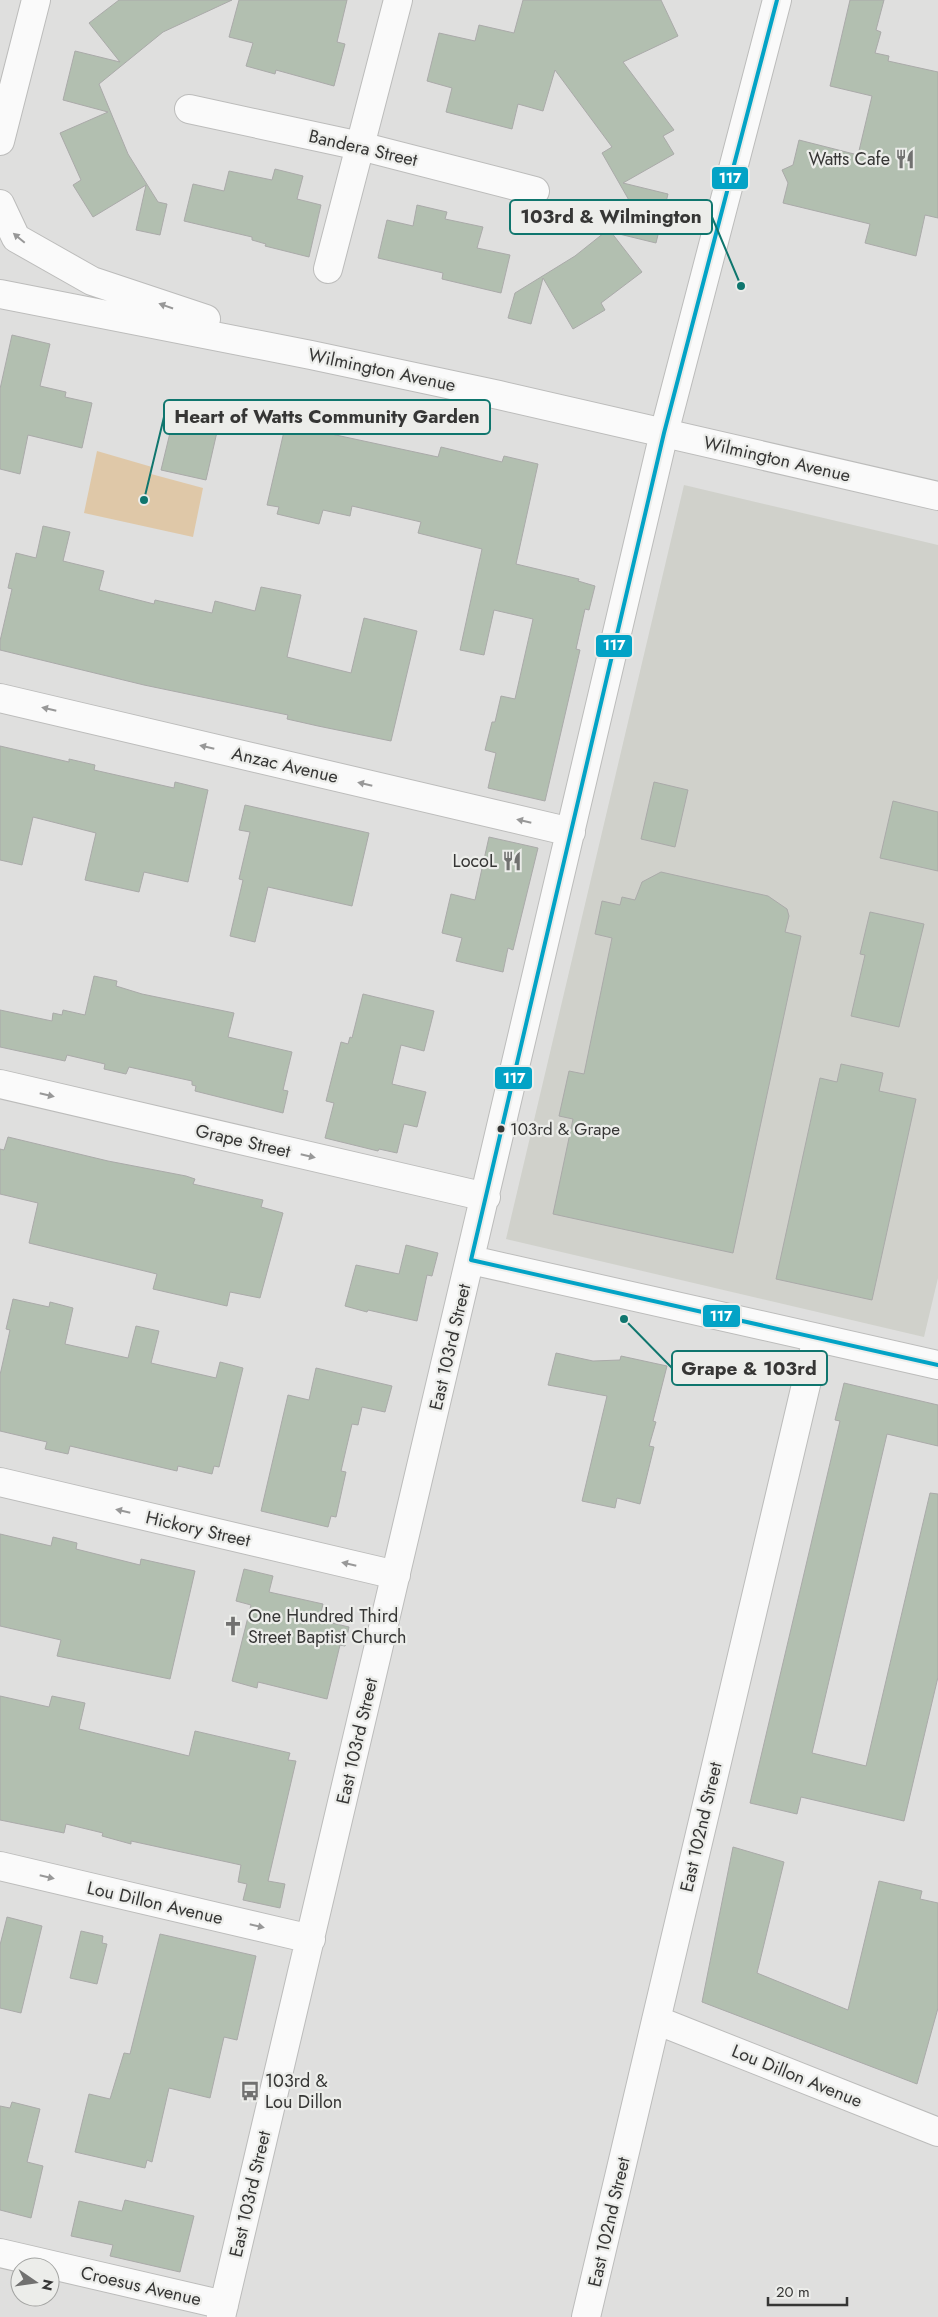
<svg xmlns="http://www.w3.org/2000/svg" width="938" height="2317" font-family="Jost,sans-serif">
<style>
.built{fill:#d0d1cb}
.green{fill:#dfc8a8}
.building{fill:#b2bfb0;stroke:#aaaaa9}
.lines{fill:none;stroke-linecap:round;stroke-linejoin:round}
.minor-casing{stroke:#bcbcbb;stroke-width:30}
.major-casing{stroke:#bcbcbb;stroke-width:30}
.minor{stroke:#fafafa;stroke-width:28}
.major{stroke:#fafafa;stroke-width:28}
.bus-1-casing{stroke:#ecedea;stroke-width:8}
.bus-1{stroke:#03a3c6;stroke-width:4}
.oneway{fill:#989898}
.bus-dot{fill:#363635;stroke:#ecedea;stroke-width:2}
.labels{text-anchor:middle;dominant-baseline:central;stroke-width:4.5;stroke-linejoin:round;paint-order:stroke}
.bus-label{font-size:17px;fill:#363635;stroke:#ecedea;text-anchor:start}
.street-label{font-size:18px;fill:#363635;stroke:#ecedea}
.poi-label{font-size:18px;fill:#363635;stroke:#ecedea;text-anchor:end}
.leader{fill:none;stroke:#0f766e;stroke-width:2}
.callout-dot{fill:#0f766e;stroke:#ecedea;stroke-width:2}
.callout{fill:#ecedea;stroke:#0f766e;stroke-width:2}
.callout-label{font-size:19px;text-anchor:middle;font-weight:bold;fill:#363635}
.line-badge{stroke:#ecedea;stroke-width:2}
.badge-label{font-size:14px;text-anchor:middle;font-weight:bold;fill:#fff}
</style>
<rect width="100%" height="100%" fill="#dfdfde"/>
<!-- built -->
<path class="built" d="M684 485 938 545V1278L924 1337 506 1239Z"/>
<!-- green -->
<path class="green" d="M97 451 152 467 151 474 203 488 193 537 84 513Z"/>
<!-- building -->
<path class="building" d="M119 0H232L163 32 99 84 128 154 158 202 167 204 160 235 136 230 146 185 93 217 73 185 81 180 60 133 108 112 63 100 75 51 120 62 89 23Z
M239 0H347L337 42 345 44 334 86 276 70 275 74 246 66 253 43 229 37Z
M523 0H661L678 36 623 62 674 130 663 136 674 154 623 183 668 194 656 243 611 232 642 272 601 303 605 310 573 329 543 278 531 324 508 318 515 293 575 256 634 209 602 153 612 147 555 70 543 111 518 104 512 129 446 112 452 88 427 81 439 33 475 41 479 25 514 33Z
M850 0H884L876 30 881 32 875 53 889 56 888 61 938 72V218L925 215 916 256 865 243 870 224 783 203 788 183 782 170 793 165 799 140 858 155 872 96 830 86Z
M275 169 303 176 297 199 321 205 309 257 265 246 266 244 252 240V237L184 221 193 184 224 191 229 171 272 180Z
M417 205 447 212 445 219 483 227 477 248 510 255 501 293 442 279 443 273 378 258 387 220 413 226Z
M12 335 50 344 40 386 66 392 65 397 92 403 82 448 28 435 20 474 0 469V389Z
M185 401 222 410 206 480 161 470 176 408Z
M294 426 438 457 441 447 502 462 504 456 538 464 516 564 579 579 578 581 595 586 589 610 585 609 576 649 580 650 545 801 488 788 496 753 485 750 492 722H495L501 696 515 699 533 619 494 610 484 655 460 650 482 549 418 533 421 522 352 506 350 516 323 510 319 524 277 514 279 507 267 505 285 427 294 429Z
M43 526 70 532 63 561 104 571 99 590 154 604 155 600 212 613 215 601 255 611 261 587 301 595 287 657 351 673 364 618 417 631 391 741 318 726 287 719 288 715 144 685 0 650V641L12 589 8 588 16 553 36 558Z
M0 746 69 762V759L95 765 94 770 174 788 175 782 208 790 188 882 144 872 139 892 85 880 96 833 33 817 22 865 0 860Z
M654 782 688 790 675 847 641 839Z
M893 801 938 812V871L880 858Z
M245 805 369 833 352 906 268 887 255 942 230 936 243 880 239 879 250 832 239 830Z
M489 837 538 848 513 950 508 948 503 972 456 961 462 938 442 933 451 894 475 900Z
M661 872 768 896 787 909 789 916 785 932 801 936 733 1253 553 1214 573 1119 559 1116 569 1071 584 1074 612 938 595 934 602 901 620 905 622 897 635 900 642 882Z
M870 912 924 924 899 1027 851 1016 865 955 860 954Z
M94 976 117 981 116 986 142 994 234 1013 228 1037 292 1052 283 1090 288 1091 283 1113 195 1091 196 1086 192 1085V1081L129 1067 126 1074 104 1069 105 1064 67 1055 65 1061 0 1047V1010L52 1021 53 1013 62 1015 63 1010 85 1015Z
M363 994 434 1011 424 1051 401 1045 392 1084 426 1092 417 1127 404 1124 397 1153 379 1149 378 1151 325 1138 334 1103 326 1101 341 1042 348 1044 350 1037 352 1038Z
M841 1064 883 1073 879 1091 916 1099 872 1300 776 1279 820 1078 837 1082Z
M8 1137 108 1161 186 1176 195 1179 193 1184 263 1200 261 1207 283 1213 260 1298 230 1292 227 1306 153 1289 157 1274 29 1243 38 1203 0 1194V1149L4 1150Z
M406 1245 438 1253 432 1276 427 1275 417 1321 368 1310 367 1312 345 1306 356 1265 399 1274Z
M13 1299 49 1307 50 1302 73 1308 65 1344 128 1358 136 1326 159 1331 151 1363 216 1378 220 1362 243 1368 219 1467 214 1466 212 1474 178 1466 177 1471 70 1446 68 1454 45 1449 47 1442 0 1431V1375L10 1330 6 1329Z
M556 1353 593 1361 620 1360 621 1356 667 1366 653 1421 656 1422 649 1446 654 1447 640 1504 617 1498 615 1508 582 1501 607 1396 548 1385Z
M316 1368 392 1386 385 1412 362 1407 358 1425 352 1424 341 1471 346 1472 336 1517 331 1516 328 1527 261 1511 288 1395 309 1400Z
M844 1383 938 1405V1446L887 1434 812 1753 866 1766 930 1493 938 1494V1677L904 1821 801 1797 797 1814 750 1803 840 1421 835 1420Z
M0 1534 51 1546 53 1537 77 1543 76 1549 140 1565 141 1559 195 1571 170 1679 57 1656 61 1640 0 1626Z
M244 1569 273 1576 269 1592 323 1604 319 1620 349 1627 345 1646 340 1645 327 1699 258 1682 257 1688 232 1681 251 1605 236 1601Z
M0 1696 49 1707 52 1696 85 1703 79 1729 189 1756 195 1731 290 1753 288 1760 296 1761 268 1881 285 1884 280 1908 243 1900 247 1884 238 1882 241 1865 131 1841V1844L102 1836 103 1833 66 1824 64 1833 0 1820Z
M733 1847 784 1862 757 1973 848 2010 879 1881 922 1891 920 1899 938 1903V2008L917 2084 702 2002Z
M7 1917 42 1926 21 2013 0 2008V1945Z
M81 1931 103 1936 102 1943 107 1944 97 1984 70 1978Z
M160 1934 256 1956 237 2040 224 2037 210 2098 169 2088 152 2162 147 2160 145 2168 75 2152 89 2094 110 2099 124 2053 130 2054Z
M12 2102 40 2109 27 2162 43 2166 31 2218 0 2210V2106L10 2108Z
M125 2200 194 2216 180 2272 110 2256 113 2245 71 2236 79 2201 122 2211Z"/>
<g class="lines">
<defs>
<path id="minor" d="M189 109 360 146 535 191
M0 141 36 0
M328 269 398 0
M0 698 571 832
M0 1084 486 1197
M471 1260 938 1365
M0 1482 396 1575
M0 1866 311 1939
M656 2020 938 2132
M0 2253 224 2305
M221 2317 664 433 777 0
M586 2317 817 1338"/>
<path id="major" d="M0 204 16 238 92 281 206 319
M0 294 311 355 499 395 938 496"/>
</defs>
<!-- minor casing -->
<use href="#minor" class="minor-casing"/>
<!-- major casing -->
<use href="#major" class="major-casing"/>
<!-- minor -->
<use href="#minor" class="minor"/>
<!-- major -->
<use href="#major" class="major"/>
<defs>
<path id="bus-1" d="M777 0 664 433 471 1260 938 1365"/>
</defs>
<!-- bus-1 casing -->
<use href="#bus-1" class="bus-1-casing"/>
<!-- bus-1 -->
<use href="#bus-1" class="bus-1"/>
</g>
<!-- one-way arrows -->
<defs><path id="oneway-solid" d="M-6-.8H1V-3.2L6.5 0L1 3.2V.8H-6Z" transform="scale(1.25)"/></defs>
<g class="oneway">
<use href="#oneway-solid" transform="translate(19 238) rotate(-140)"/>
<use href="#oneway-solid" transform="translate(166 306) rotate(-161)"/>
<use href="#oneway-solid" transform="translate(49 709) rotate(-167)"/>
<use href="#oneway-solid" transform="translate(207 747) rotate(-167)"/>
<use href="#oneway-solid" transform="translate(365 784) rotate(-167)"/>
<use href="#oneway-solid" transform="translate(524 821) rotate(-167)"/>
<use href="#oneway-solid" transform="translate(47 1095) rotate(13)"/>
<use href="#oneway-solid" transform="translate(308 1156) rotate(13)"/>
<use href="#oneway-solid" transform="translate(123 1511) rotate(-167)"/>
<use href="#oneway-solid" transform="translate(349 1564) rotate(-167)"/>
<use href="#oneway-solid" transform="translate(47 1877) rotate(13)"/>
<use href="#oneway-solid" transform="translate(257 1926) rotate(13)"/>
</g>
<!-- icons -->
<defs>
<symbol id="restaurant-bare" viewBox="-9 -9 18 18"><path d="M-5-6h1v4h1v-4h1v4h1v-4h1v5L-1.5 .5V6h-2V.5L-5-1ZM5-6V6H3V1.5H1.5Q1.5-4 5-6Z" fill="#717170" stroke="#ecedea" stroke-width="2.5" paint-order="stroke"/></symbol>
<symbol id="church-bare" viewBox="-9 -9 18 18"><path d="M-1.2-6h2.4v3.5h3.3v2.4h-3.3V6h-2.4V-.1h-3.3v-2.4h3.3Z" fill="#717170" stroke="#ecedea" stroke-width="2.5" paint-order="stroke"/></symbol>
<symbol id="bus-bare" viewBox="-9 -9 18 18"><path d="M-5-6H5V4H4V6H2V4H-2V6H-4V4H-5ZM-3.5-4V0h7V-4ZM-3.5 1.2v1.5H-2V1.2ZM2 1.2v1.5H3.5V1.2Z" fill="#717170" stroke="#ecedea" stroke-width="2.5" paint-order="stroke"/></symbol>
</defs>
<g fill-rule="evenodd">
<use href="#restaurant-bare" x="891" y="145" width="28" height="28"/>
<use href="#restaurant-bare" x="498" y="847" width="28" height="28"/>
<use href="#church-bare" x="219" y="1612" width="28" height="28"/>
<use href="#bus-bare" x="236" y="2077" width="28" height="28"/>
</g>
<!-- markers -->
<circle class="bus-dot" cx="501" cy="1129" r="4.5"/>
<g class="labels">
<!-- bus labels -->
<g class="bus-label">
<text x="510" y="1129">103rd &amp; Grape</text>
</g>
<!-- street labels -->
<g class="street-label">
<text transform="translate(363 148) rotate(13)">Bandera Street</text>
<text transform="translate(382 370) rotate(12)">Wilmington Avenue</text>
<text transform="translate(777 459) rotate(13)">Wilmington Avenue</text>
<text transform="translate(285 765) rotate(13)">Anzac Avenue</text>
<text transform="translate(243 1141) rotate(13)">Grape Street</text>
<text transform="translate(450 1347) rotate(-77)">East 103rd Street</text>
<text transform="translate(198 1529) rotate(13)">Hickory Street</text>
<text transform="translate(357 1741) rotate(-77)">East 103rd Street</text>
<text transform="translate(701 1827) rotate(-77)">East 102nd Street</text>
<text transform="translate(155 1903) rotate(13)">Lou Dillon Avenue</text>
<text transform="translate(797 2076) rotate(22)">Lou Dillon Avenue</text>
<text transform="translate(250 2194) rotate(-77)">East 103rd Street</text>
<text transform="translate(609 2222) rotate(-77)">East 102nd Street</text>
<text transform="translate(141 2286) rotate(13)">Croesus Avenue</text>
</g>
<!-- poi labels -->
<g class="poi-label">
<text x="890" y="159">Watts Cafe</text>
<text x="497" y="861">LocoL</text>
<text x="248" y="1616" text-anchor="start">One Hundred Third<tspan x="248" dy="21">Street Baptist Church</tspan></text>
<text x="265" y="2081" text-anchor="start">103rd &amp;<tspan x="265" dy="21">Lou Dillon</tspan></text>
</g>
</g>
<!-- callouts -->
<path class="leader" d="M741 286L712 217M144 500L164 417M624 1319L672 1368"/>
<g class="callout-dot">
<circle cx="741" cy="286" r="5"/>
<circle cx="144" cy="500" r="5"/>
<circle cx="624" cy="1319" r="5"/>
</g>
<g class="callout">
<rect x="510" y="200" width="202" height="34" rx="5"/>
<rect x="164" y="400" width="326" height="34" rx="5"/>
<rect x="672" y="1351" width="155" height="34" rx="5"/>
</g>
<g class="callout-label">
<text x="611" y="223">103rd &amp; Wilmington</text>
<text x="327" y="423">Heart of Watts Community Garden</text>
<text x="749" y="1375">Grape &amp; 103rd</text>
</g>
<g class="line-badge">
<rect x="711" y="166" width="38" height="24" rx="5" fill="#03a3c6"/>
<rect x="595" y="634" width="38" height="24" rx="5" fill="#03a3c6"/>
<rect x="494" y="1066" width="39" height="24" rx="5" fill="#03a3c6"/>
<rect x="702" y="1304" width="39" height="24" rx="5" fill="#03a3c6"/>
</g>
<g class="badge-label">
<text x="730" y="183">117</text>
<text x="614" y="650">117</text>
<text x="514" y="1083">117</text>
<text x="721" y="1321">117</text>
</g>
<!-- north arrow -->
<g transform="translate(35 2282) rotate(103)"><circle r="24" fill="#ecedea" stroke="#a3a4a2"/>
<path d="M0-4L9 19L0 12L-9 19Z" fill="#717170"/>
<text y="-8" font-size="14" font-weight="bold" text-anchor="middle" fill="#363635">N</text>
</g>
<!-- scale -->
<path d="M768 2297v8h79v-8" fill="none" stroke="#363635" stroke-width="2.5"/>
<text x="776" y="2297" font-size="15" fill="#363635" stroke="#ecedea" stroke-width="4" paint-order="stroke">20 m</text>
</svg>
